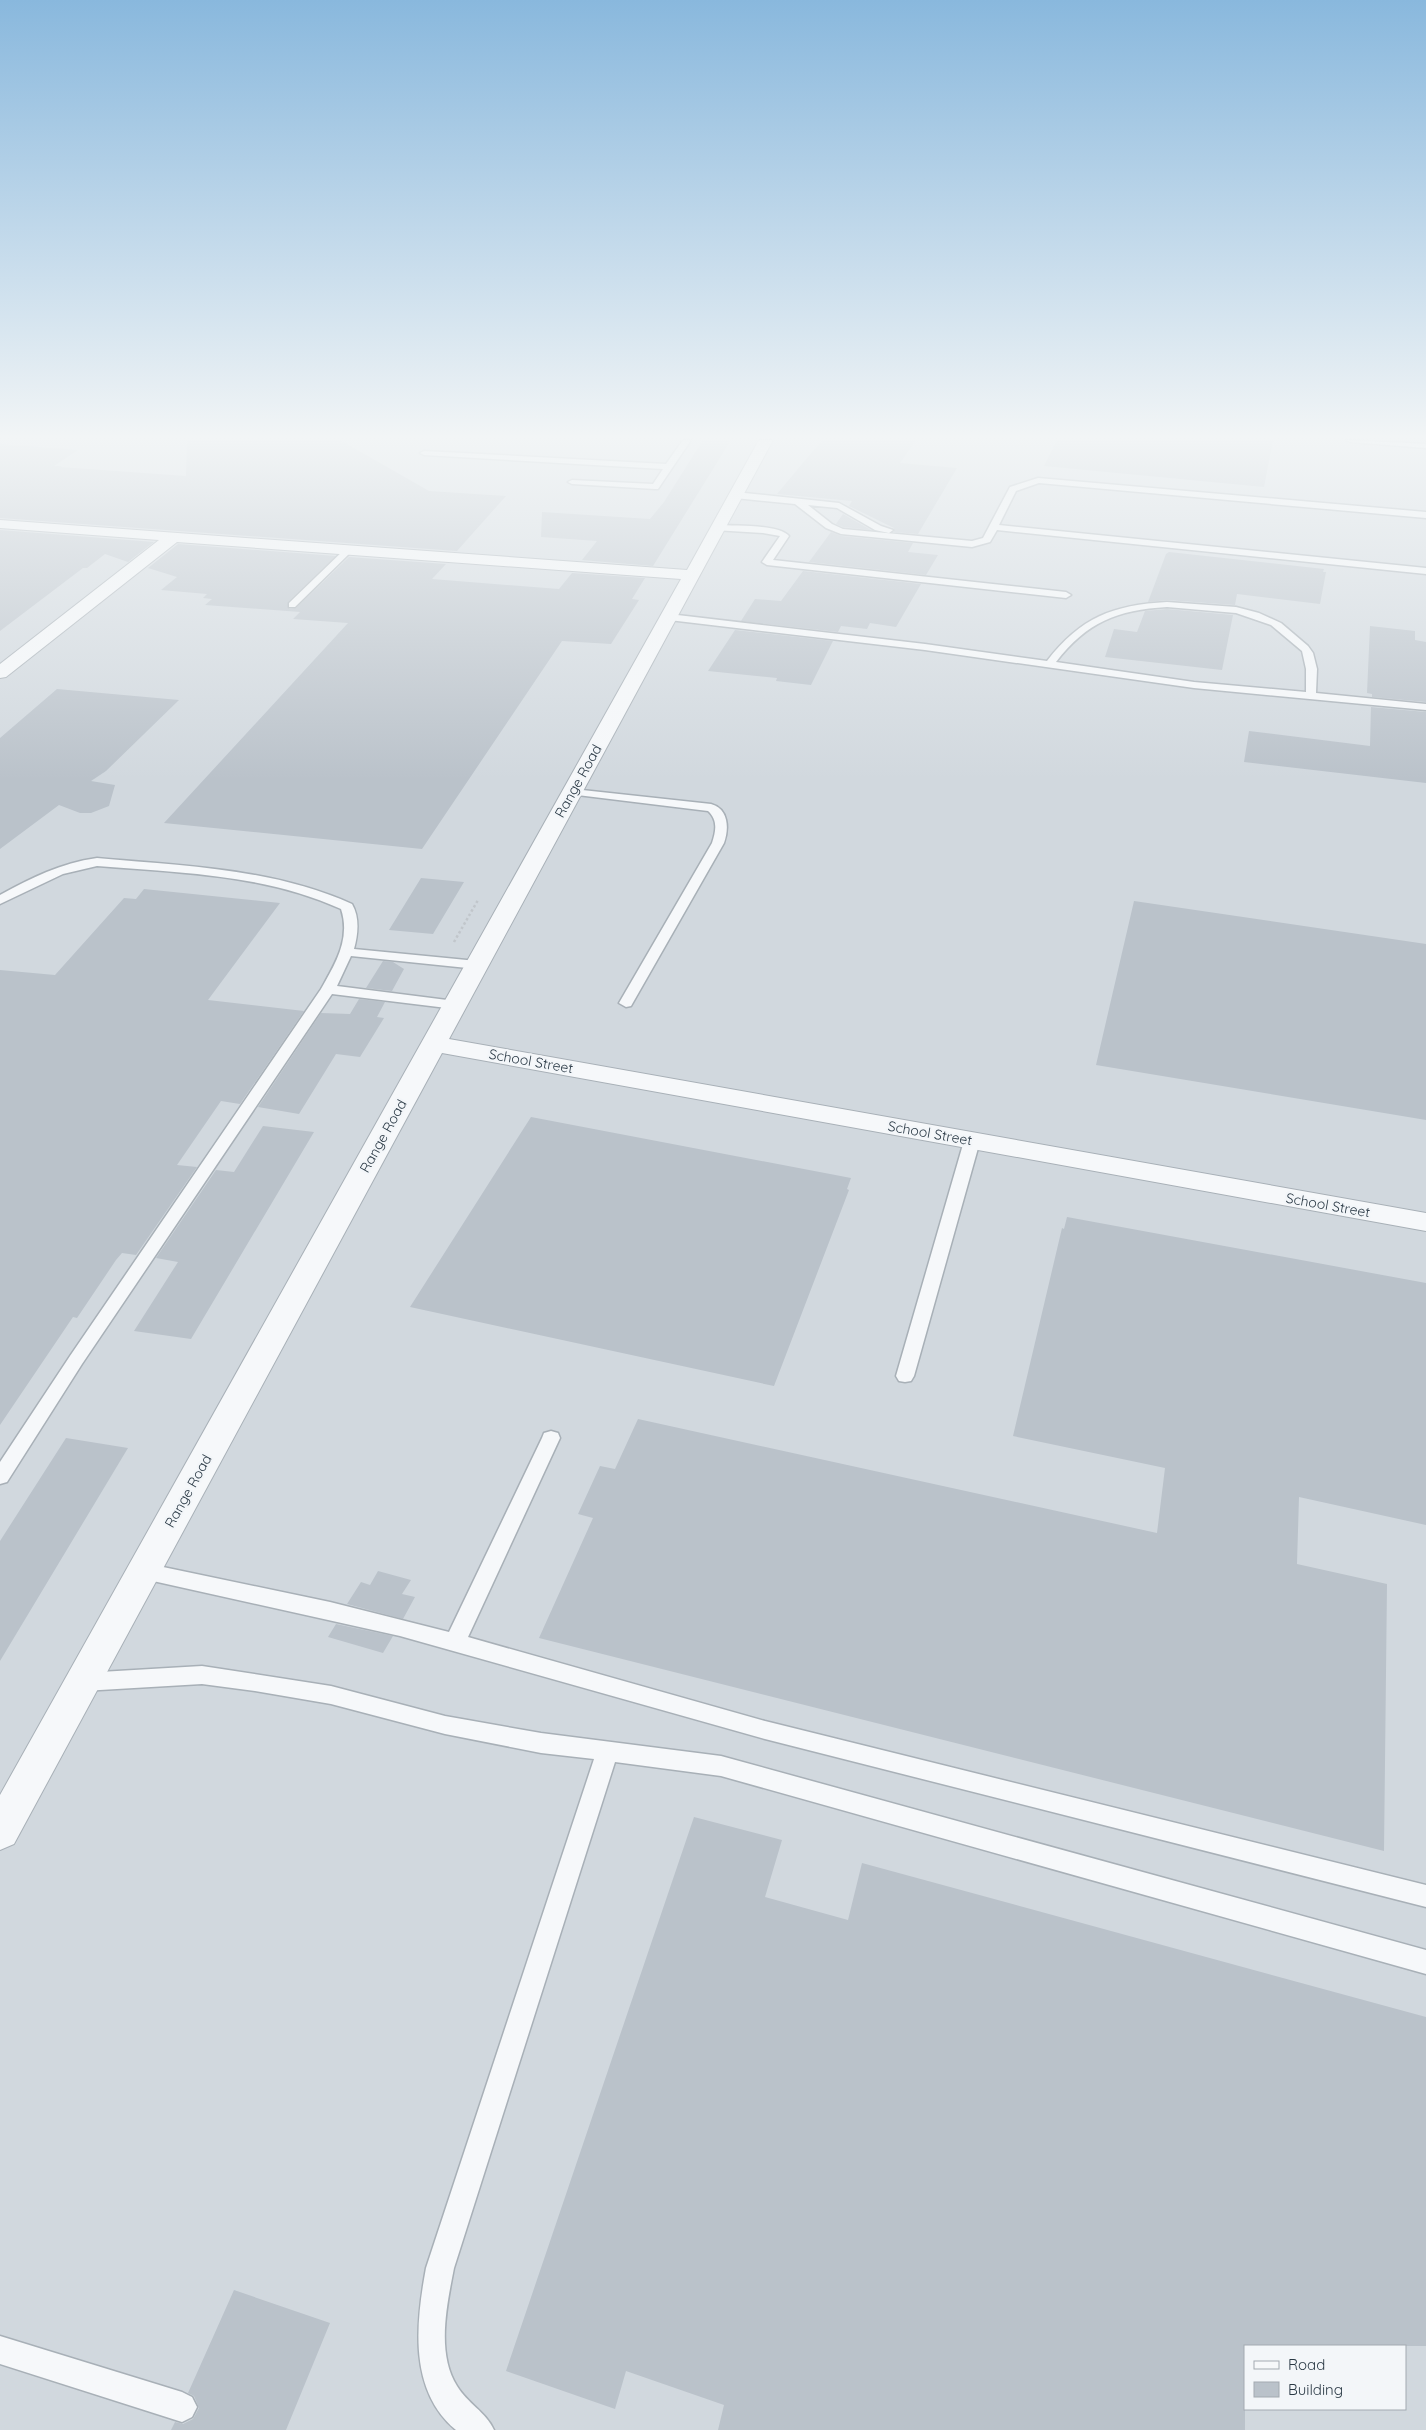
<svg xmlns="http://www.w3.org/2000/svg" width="1426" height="2430" font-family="Quicksand,sans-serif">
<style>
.built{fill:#d1d8de;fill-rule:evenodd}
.building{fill:#bac2ca}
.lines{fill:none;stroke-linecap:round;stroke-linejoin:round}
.service-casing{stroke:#a8b0b7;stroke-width:3}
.minor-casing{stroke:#a8b0b7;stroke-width:2}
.path{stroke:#c1c6cb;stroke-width:2.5;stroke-dasharray:2.5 2.5;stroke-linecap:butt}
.service{fill:#f6f8fa;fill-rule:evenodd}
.minor{fill:#f6f8fa;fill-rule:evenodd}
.labels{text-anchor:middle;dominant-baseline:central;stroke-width:4.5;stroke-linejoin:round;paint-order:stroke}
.street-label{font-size:14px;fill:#2a3945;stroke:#f3f6f9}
</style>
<rect width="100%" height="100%" fill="#e3e8ec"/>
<!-- built -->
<path class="built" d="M0 440H1426V2430H0ZM1245 2346H1405V2409H1245Z"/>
<!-- building -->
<path class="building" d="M187 440H340L429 491 506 496 457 551 0 518V444L78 450 54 466H62L60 467 186 476Z
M703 440H731L653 566 582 560 597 541 541 537 542 512 650 519 664 502Z
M822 440H916L900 463 957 468 918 534 894 532V528L849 506 852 501 777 494Z
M1057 440H1273L1264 487 1044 466Z
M843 514 871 530 843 527 836 524Z
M0 530 154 542 128 562 105 554 87 568H83L0 631Z
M831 532 841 536 913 543 908 552 938 555 926 575 809 562Z
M178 544 336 556 288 602 289 609 296 608 349 557 446 564 432 579 559 589 572 573 645 578 632 599 639 600 611 644 562 641 422 849 164 823 348 623 293 619 300 612 205 605 212 599 203 598 207 594 161 590 177 577 148 568Z
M1169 552 1324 569 1323 572H1326L1320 604 1237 594 1235 605 1167 600 1148 602 1166 554Z
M803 571 921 584 896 627 870 623 867 629 841 626 838 632 741 621 755 599 781 601Z
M1167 609 1233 615 1222 670 1105 657 1114 629 1137 632 1145 611Z
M1370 626 1415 631V640L1426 642V702L1372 697V694L1367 693Z
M735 630 833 641 811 685 776 681 777 678 708 671Z
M57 689 179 700 106 771 91 781 115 785 109 806 91 813H80L59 805 0 849V738Z
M1371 707 1426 712V783L1244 762 1249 731 1370 746Z
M421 878 464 882 433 934 389 930Z
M144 889 280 903 208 1000 304 1011 240 1104 221 1101 177 1165 197 1167 136 1255 122 1253 116 1260 77 1318 73 1317 0 1425V970L55 975 124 898 136 899Z
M1134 901 1426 944V1120L1096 1065Z
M383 961 393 962 404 969 392 991 366 988Z
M359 999 385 1002 377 1017 384 1018 360 1057 336 1054 299 1114 258 1107 321 1013 350 1014Z
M531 1117 851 1178 847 1189 849 1190 774 1386 410 1307Z
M263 1126 314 1132 191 1339 134 1331 178 1262 156 1258 216 1170 234 1172Z
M1067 1217 1426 1283V1525L1299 1497 1297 1564 1387 1584 1384 1851 539 1638 593 1518 578 1514 600 1466 615 1469 638 1419 1157 1533 1165 1468 1013 1436 1062 1228 1064 1229Z
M66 1438 128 1448 0 1661V1541Z
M378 1571 411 1580 402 1594 415 1597 403 1619 347 1604 361 1582 370 1585Z
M336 1624 393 1636 383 1653 328 1637Z
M694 1817 782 1840 765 1897 848 1920 862 1863 1426 2017V2346H1245V2430H718L724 2405 626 2371 615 2409 506 2371Z
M234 2290 330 2323 286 2430H171L175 2422 183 2424 193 2419 199 2408 194 2396 188 2393Z"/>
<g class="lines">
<defs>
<path id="service" d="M683 440H691L658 489H655L572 484 568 482 572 480 653 484 663 469 424 455 420 453 424 451 666 464Z
M1346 440 1426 444V448L1350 442Z
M1038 478 1426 512V518L1039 483 1016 491 999 525 1426 568V574L997 530 990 542 972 547 841 534 826 528 795 504 735 498 731 495 735 492 839 503 881 526 893 530 889 533 875 530 837 508 808 505 832 524 843 529 972 541 983 538 1010 487Z
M717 525C733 526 779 524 789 536L773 560 1066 592 1071 595 1066 598 767 565 762 562 780 536 763 533 714 530 713 528Z
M346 548 353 550 295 607H289V603Z
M1167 602 1236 607 1259 613 1281 623 1308 646 1313 653 1317 669 1316 693 1426 704V710L1194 688 925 650 669 620 664 617 669 614 925 644 1047 661C1081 617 1113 605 1167 602ZM1167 607 1236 613 1271 625 1302 651 1306 669V692L1194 682 1056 662C1087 622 1117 610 1167 607Z
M573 789 711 804C729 809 729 829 724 843L631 1006 626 1007 619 1003 712 843C716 831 718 820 708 811L569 794 567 792Z
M97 858C184 866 271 868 352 904 360 918 358 934 354 949L477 961 484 965 477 969 351 956 337 986 455 1001 462 1005 455 1009 332 994 82 1364 7 1482 0 1484V1462L70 1356 321 989C335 964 351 939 341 909 264 874 181 873 97 866L63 874 0 904V895C31 878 61 863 97 858Z
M972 1136 980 1141 914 1376 911 1381 905 1382 899 1381 896 1376 964 1141Z
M551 1431 558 1433 560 1438 468 1637 765 1721 1426 1885V1907L765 1739 400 1636 144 1579 137 1577 134 1571 137 1565 144 1563 330 1602 449 1632 542 1438 544 1433Z
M202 1666 331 1686 445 1716 541 1733 721 1756 1426 1950V1974L721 1776 615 1762 454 2268C447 2304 436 2353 457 2386 467 2403 486 2412 494 2430H456C408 2390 416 2322 426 2268L594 1759 541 1753 445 1734 331 1704 255 1691 202 1684 83 1691 75 1688 72 1682 75 1676 83 1673Z
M0 2336 182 2392 192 2397 197 2407 192 2417 182 2422 0 2364Z"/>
<path id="minor" d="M759 440H773L449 1039 1426 1213V1231L442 1053 14 1844 0 1850V1795L681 579 177 542 6 677 0 678V664L159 540 0 528V520L687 570Z"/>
</defs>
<!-- service casing -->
<use href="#service" class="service-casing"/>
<!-- minor casing -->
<use href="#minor" class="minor-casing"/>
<!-- path -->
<path class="path" d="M454 942 478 900"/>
<!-- service -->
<use href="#service" class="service"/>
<!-- minor -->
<use href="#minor" class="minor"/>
</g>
<!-- sky -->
<linearGradient id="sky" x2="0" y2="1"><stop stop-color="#89b8dd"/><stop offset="0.56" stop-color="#f2f5f6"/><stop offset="1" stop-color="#f2f5f6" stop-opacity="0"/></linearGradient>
<rect width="1426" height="780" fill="url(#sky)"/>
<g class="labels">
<!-- street labels -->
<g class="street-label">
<text transform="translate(578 781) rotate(-61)">Range Road</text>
<text transform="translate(531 1061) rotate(10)">School Street</text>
<text transform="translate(930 1133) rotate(10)">School Street</text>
<text transform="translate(383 1136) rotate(-61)">Range Road</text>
<text transform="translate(1328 1205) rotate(10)">School Street</text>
<text transform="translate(188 1491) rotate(-61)">Range Road</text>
</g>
</g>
<!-- legend -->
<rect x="1244" y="2345" width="162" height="65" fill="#f3f6f9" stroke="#a3aab1"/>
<rect x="1254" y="2361" width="25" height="8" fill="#f6f8fa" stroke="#a3aab1"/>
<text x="1288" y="2370" font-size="15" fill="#2a3945">Road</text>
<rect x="1254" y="2382" width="25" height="15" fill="#bac2ca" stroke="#a3aab1"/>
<text x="1288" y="2395" font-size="15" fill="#2a3945">Building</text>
</svg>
